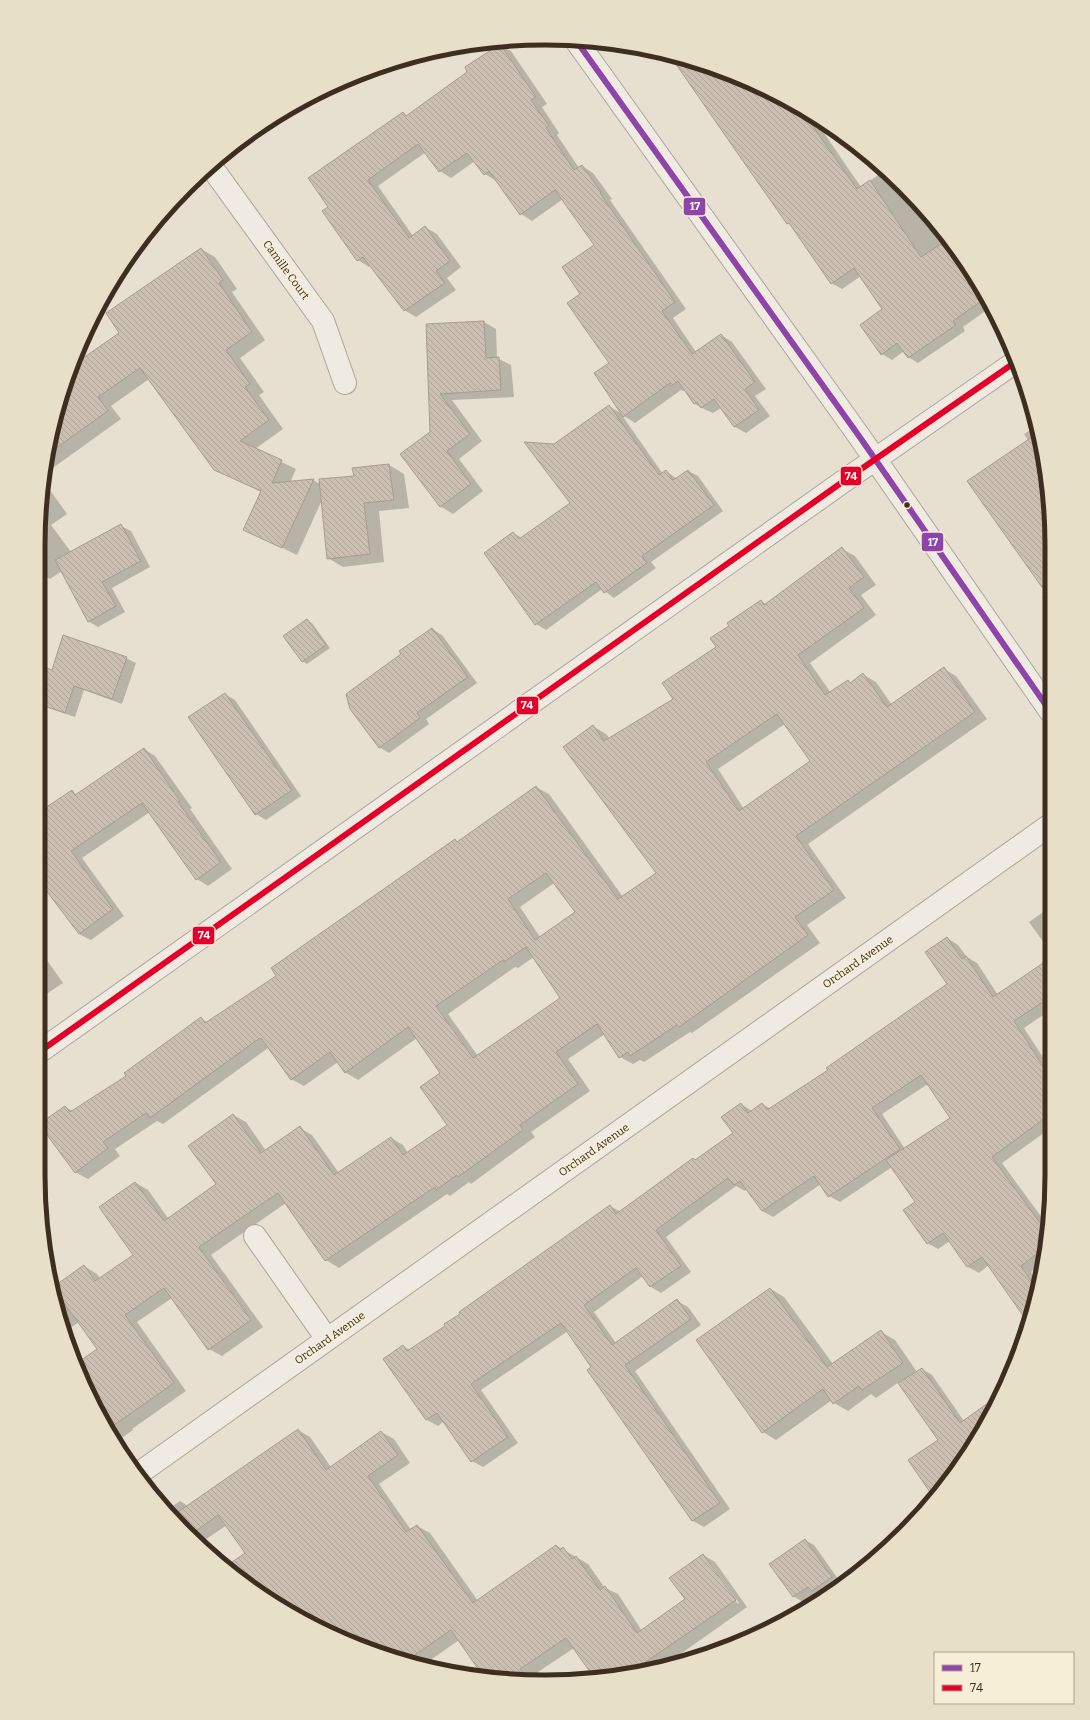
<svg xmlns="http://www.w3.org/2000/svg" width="1090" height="1720" font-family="Bitter,serif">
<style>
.shadow{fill:#0003;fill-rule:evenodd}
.building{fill:url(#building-back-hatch);stroke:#a89c90;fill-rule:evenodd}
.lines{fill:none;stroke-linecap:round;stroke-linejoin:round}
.minor-casing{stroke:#ada599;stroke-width:24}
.minor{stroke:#efebe3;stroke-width:22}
.bus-1-casing{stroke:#f7eed8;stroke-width:9}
.bus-2-casing{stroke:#f7eed8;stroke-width:9}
.bus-1{stroke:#8e44ad;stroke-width:6}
.bus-2{stroke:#e4002b;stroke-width:6}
.bus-dot{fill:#3d2e20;stroke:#f7eed8;stroke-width:1.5}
.labels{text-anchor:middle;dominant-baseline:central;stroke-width:3.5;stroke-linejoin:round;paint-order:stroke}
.street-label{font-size:11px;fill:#3d2e20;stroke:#f7eed8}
.rim{fill:none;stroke:#3d2e20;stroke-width:5}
.line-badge{stroke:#f7eed8;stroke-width:1.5}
.badge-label{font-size:11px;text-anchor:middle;font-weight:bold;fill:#fff}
</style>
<defs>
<pattern id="building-back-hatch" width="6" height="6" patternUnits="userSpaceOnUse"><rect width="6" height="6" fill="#cbbfb2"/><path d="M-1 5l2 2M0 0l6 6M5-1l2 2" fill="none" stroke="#afa499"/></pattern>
</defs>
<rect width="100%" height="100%" fill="#e7e0d1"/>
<!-- shadow -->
<path class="shadow" d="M500 45 511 51 547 104 542 107 559 133 557 135 579 168 582 166 593 173 612 199 610 200 686 309 673 318 696 352 721 335 732 342 766 389 755 396 770 416 746 433 735 427 721 408 713 413 706 410 695 404 685 390 683 391 681 390 635 423 621 414 663 474 666 471 677 479 688 471 698 476 723 511 651 562 656 568 614 598 602 589 546 630 536 624 513 533 522 538 572 503 554 445 609 406 622 414 610 364 582 294 595 245 563 199 532 221 521 214 497 180 496 181 485 174 475 161 451 178 440 171 426 152 378 186 413 236 425 227 437 234 461 267 447 278 456 290 416 317 404 310 371 266 369 267 358 260 324 212 330 207 403 113 408 116 469 72Z
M669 54 676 55 769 90 813 117 861 187 884 171 926 211 975 279 974 280 991 307 963 327 965 331 918 363 908 357 904 351 892 360 882 354 883 310 861 276 842 289 831 283 791 225 788 223Z
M201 249 215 257 237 289 232 292 265 340 240 358 264 392 259 395 283 429 255 449 296 469 290 483 313 480 320 484 355 477 389 465 404 474 409 508 379 511 384 562 343 567 328 558 322 500 297 555 244 529 261 492 215 469 149 379 111 406 121 419 43 475 75 356 79 362 121 333Z
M484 322 496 329 497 358 511 365 514 397 452 400 482 441 459 459 483 491 453 514 440 506 427 325Z
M1037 426 1051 512 1050 609 1042 597 1047 594 1028 440 1024 434Z
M42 479 67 514 51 525 71 552 121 526 131 531 150 567 112 588 125 612 98 627 88 621 62 571 50 579 42 575Z
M842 549 855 556 876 585 861 595 876 615 810 663 831 693 848 681 852 683 864 675 876 682 892 705 944 669 956 676 987 719 808 844 846 898 807 925 820 943 692 1033 690 1032 644 1062 640 1060 633 1064 620 1057 605 1034 568 1059 590 1091 531 1132 535 1137 471 1184 469 1182 450 1196 447 1194 339 1268 326 1260 286 1203 211 1255 263 1327 222 1356 209 1349 172 1298 137 1322 186 1391 132 1429 133 1430 116 1442 78 1364 99 1349 79 1322 64 1332 53 1288 84 1266 97 1274 100 1279 134 1255 136 1183 148 1190 168 1218 218 1184 233 1115 246 1122 266 1151 300 1128 312 1135 339 1173 391 1138 403 1145 408 1153 449 1126 442 1073 417 1038 358 1080 345 1072 338 1062 304 1086 291 1079 268 1048 163 1124 157 1121 115 1149 120 1156 88 1179 75 1172 65 1107 73 1111 127 1076 201 1018 208 1023 278 976 455 841 459 843 536 787 549 794 623 897 657 873 593 726 606 734 610 739 674 699 717 647 730 626 761 601 766 604ZM785 724 811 762 744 809 718 769ZM554 883 576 913 540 937 520 907ZM534 957 561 998 478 1056 448 1014 515 967 518 968Z
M307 620 312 623 330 648 307 664 302 661Z
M432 629 442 635 477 683 426 719 429 724 389 753 379 747 403 655Z
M126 658 136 663 122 704 84 690 75 717 42 706V669L53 671Z
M225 694 235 700 301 796 266 820 256 814Z
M144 749 155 756 192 808 190 809 232 869 208 886 197 879 150 812 82 858 124 916 91 940 79 934 42 883V792L43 812 72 792 77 795Z
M1049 908V950L1029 922Z
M947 938 958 945 967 957 977 963 998 995 1049 960V1011L1024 1028 1048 1065V1130L1002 1163 1048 1226V1241L1041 1264 1031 1272 1037 1281 1027 1319 989 1265 979 1273 968 1267 950 1241 938 1249 927 1243 916 1202 892 1167 840 1202 829 1196 821 1184 773 1217 762 1211 747 1189 745 1191 736 1186 666 1237 691 1272 661 1293 651 1287 643 1276 594 1312 616 1343 677 1301 688 1307 701 1325 635 1371 730 1509 704 1527 693 1521 588 1370 593 1367 568 1331 481 1390 518 1443 483 1467 472 1461 444 1421 438 1426 427 1420 385 1359 403 1346 410 1350 446 1326 461 1314 610 1206 621 1212 735 1134 741 1104 752 1111 762 1104 771 1109 829 1070 949 984ZM928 1084 952 1118 905 1149 882 1114Z
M42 953 63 983 45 995 42 994Z
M771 1289 784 1297 833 1364 881 1332 895 1340 917 1372 922 1369 932 1375 964 1421 939 1440 899 1382 876 1398 871 1394 848 1411 834 1403 832 1400 776 1440 763 1432Z
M298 1430 310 1437 331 1467 381 1432 394 1439 410 1463 379 1484 411 1530 417 1526 430 1533 478 1601 557 1546 588 1564 605 1588 618 1594 642 1631 686 1599 703 1555 715 1562 747 1607 662 1667 594 1675 574 1648 532 1676 535 1681 485 1676 459 1640 422 1666 382 1655 292 1614 236 1577 226 1568 247 1553 227 1525 199 1544 186 1533 167 1510 180 1501 188 1506ZM709 1564H711L739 1603 738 1604Z
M805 1540 814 1545 841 1583 822 1596 817 1593 803 1602 793 1596Z"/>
<!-- building -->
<path class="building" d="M500 44 536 97 531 100 549 126 546 128 574 170 582 165 601 192 600 193 675 302 662 311 692 354 721 334 755 382 745 389 759 410 734 427 714 399 701 408 697 402 694 404 678 381 671 386 670 383 623 417 594 373 609 363 567 303 580 294 562 267 594 245 555 190 520 215 489 171 484 175 467 153 439 172 418 144 368 180 409 238 425 226 450 261 436 271 445 283 404 311 363 257 357 261 322 211 328 207 308 178 403 112 406 116 467 72 465 67Z
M669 54 676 55 769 90 805 112V115L857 189 870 180 921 257 947 240 984 292 987 297 953 321 956 325 908 358 897 343 881 355 860 325 882 309 854 268 831 284 789 223 787 224 745 164Z
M201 248 223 280 219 283 252 332 226 350 250 384 245 387 269 420 240 441 282 460 272 483 314 479 282 548 243 530 261 491 214 470 140 368 98 397 108 411 49 453 73 365 119 333 106 313Z
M484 321 486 358 499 357 501 390 440 394 470 434 447 451 471 484 440 507 400 454 430 432 426 324Z
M609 405 659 475 666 470 673 480 688 470 714 505 642 556 647 563 604 593 596 582 535 625 484 553 513 532 519 539 570 503 524 442 554 444Z
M1038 433 1051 512V600L967 481Z
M389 464 394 500 364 503 370 554 327 559 319 479 354 476 352 468Z
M121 524 141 561 102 582 116 606 88 622 55 560Z
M842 547 864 577 849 588 864 608 798 655 825 695 848 680 850 683 863 673 887 707 944 667 975 712 796 836 834 890 795 917 808 935 679 1027 677 1025 630 1056 628 1052 619 1058 597 1024 556 1052 578 1084 520 1125 523 1130 458 1177 457 1175 436 1190 435 1187 325 1261 278 1193 199 1247 251 1320 208 1350 164 1288 125 1315 174 1383 110 1428 77 1363 97 1349 53 1287 84 1265 95 1281 133 1255 99 1207 135 1182 164 1221 216 1184 188 1146 233 1114 261 1153 300 1126 334 1175 391 1137 403 1155 447 1125 420 1087 440 1073 408 1027 345 1073 330 1052 291 1080 261 1038 254 1042 150 1118 146 1113 103 1142 108 1148 75 1173 42 1128V1122L65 1106 70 1112 126 1076 124 1073 201 1017 205 1023 276 976 271 968 455 839 457 842 536 786 618 899 656 873 563 747 593 725 604 741 673 699 662 683 716 647 710 638 729 626 727 623 761 600 764 605ZM777 714 810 761 739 811 706 762ZM546 873 575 912 535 940 508 899ZM526 947 560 998 473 1058 436 1006 503 960 504 962Z
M307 619 326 645 302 662 283 636Z
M432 628 468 677 417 713 420 718 379 748 350 709 346 694 401 654 399 651Z
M63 635 127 657 112 699 74 686 65 713 42 705V666L52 670Z
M225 693 292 790 255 815 188 717Z
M144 748 180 801 178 802 221 862 196 880 142 803 71 851 113 909 79 934 42 885V810L72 790 75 795Z
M947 937 962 959 966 956 993 997 1049 959V998L1014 1021 1048 1074V1116L992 1157 1048 1234 1046 1247 1021 1266 1035 1287 1026 1320 982 1257 967 1267 943 1233 927 1244 903 1210 915 1202 886 1160 950 1118 921 1075 872 1108 900 1149 828 1197 814 1176 762 1211 740 1181 734 1185 728 1178 656 1230 681 1266 650 1287 636 1268 584 1305 612 1345 677 1299 691 1319 625 1365 720 1503 692 1521 587 1370 591 1367 561 1323 471 1384 508 1437 471 1462 437 1413 426 1420 383 1359 403 1345 407 1351 445 1326 444 1324 460 1314 459 1312 610 1205 616 1214 693 1158 695 1160 733 1133 721 1117 741 1103 748 1113 762 1103 767 1110 828 1070 826 1068 947 984 925 952Z
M770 1288 827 1367 881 1330 903 1363 862 1390 859 1386 833 1404 823 1389 762 1433 696 1340Z
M922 1368 960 1423 998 1396 947 1484 934 1498 908 1460 938 1440 898 1383Z
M298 1429 326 1470 381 1431 398 1455 368 1476 406 1532 417 1525 473 1603 556 1545 560 1550 563 1547 572 1559 576 1556 600 1590 605 1586 637 1633 685 1599 669 1578 703 1554 736 1600 634 1670 593 1676 566 1638 520 1669 528 1680 483 1676 451 1630 406 1661 382 1655 292 1614 236 1577 225 1567 245 1553 218 1515 189 1536 172 1516Z
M805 1539 832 1577 812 1591 808 1587 793 1597 769 1564Z"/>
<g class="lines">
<defs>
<path id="minor" d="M575 39 859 436 1050 711
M210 165 323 321 345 383
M42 1050 841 483 1014 363
M255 1236 327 1339
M138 1474 1050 825"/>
</defs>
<!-- minor casing -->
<use href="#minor" class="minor-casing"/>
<!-- minor -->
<use href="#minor" class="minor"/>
<defs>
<path id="bus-1" d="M575 39 859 436 1050 711"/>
<path id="bus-2" d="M42 1050 841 483 1014 363"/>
</defs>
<!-- bus-1 casing -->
<use href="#bus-1" class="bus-1-casing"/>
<!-- bus-2 casing -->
<use href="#bus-2" class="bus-2-casing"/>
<!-- bus-1 -->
<use href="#bus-1" class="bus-1"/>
<!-- bus-2 -->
<use href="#bus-2" class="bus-2"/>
</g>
<!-- markers -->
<circle class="bus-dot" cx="907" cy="505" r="3.5"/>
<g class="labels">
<!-- street labels -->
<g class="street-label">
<text transform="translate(286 270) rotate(54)">Camille Court</text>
<text transform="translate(858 962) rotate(-35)">Orchard Avenue</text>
<text transform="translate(594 1150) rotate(-35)">Orchard Avenue</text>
<text transform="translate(330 1338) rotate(-35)">Orchard Avenue</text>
</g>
</g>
<!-- crop -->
<path d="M0 0H1090V1720H0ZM545 45H545A500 500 0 0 1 1045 545V1175A500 500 0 0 1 545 1675H545A500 500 0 0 1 45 1175V545A500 500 0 0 1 545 45Z" fill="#e8dfc9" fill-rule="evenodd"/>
<path class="rim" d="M545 45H545A500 500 0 0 1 1045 545V1175A500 500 0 0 1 545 1675H545A500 500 0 0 1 45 1175V545A500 500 0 0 1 545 45Z"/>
<g class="line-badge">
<rect x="683" y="197" width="23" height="19" rx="4" fill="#8e44ad"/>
<rect x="840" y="466" width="22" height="20" rx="4" fill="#e4002b"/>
<rect x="921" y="532" width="23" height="20" rx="4" fill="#8e44ad"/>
<rect x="516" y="696" width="23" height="19" rx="4" fill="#e4002b"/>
<rect x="192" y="926" width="23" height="19" rx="4" fill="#e4002b"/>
</g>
<g class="badge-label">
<text x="695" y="210">17</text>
<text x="851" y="480">74</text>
<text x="933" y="546">17</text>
<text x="527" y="709">74</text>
<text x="204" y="939">74</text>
</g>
<!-- legend -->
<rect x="934" y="1652" width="140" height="52" fill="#f7eed8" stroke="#ada18e"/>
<rect x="942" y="1665" width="20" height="6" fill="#8e44ad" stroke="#ada18e"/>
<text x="970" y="1672" font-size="12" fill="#3d2e20">17</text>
<rect x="942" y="1685" width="20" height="6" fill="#e4002b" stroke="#ada18e"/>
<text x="970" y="1692" font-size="12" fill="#3d2e20">74</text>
</svg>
